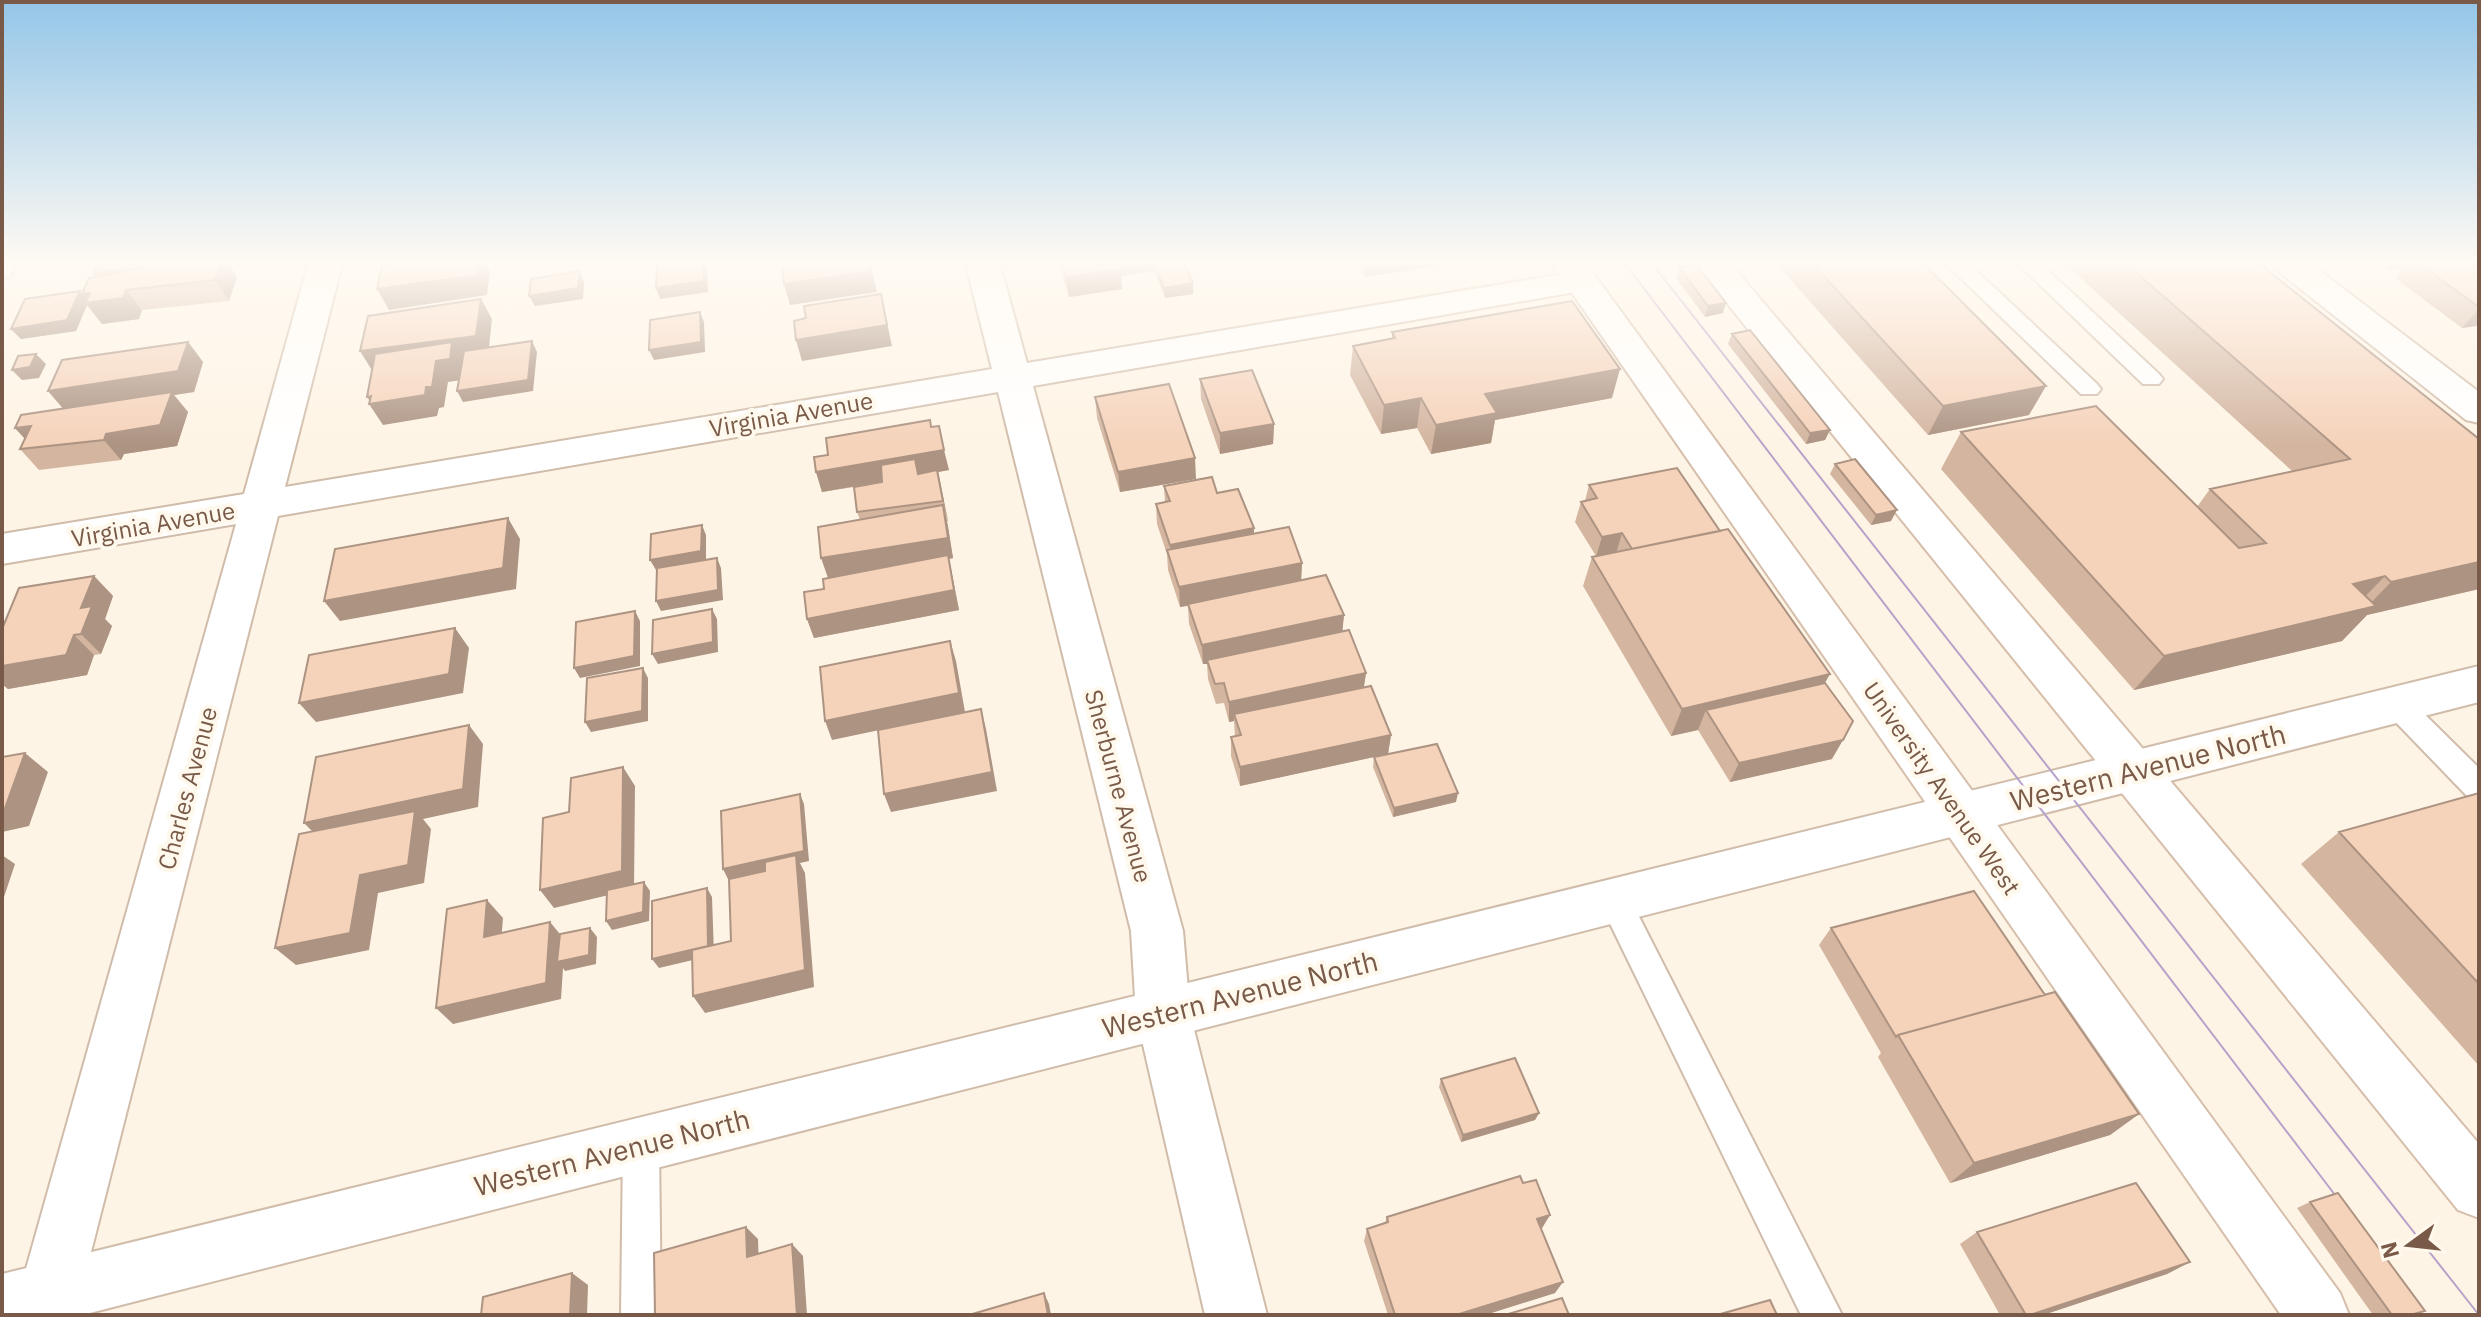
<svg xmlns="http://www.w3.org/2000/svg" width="2481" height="1317" font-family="'IBM Plex Sans',sans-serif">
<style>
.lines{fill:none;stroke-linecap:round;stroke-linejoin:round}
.service-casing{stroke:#d0bcaa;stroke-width:4}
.minor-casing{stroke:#d0bcaa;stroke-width:4}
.tertiary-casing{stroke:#d0bcaa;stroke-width:4}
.secondary-casing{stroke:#d6beaa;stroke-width:4}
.service{fill:#fff;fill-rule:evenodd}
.minor{fill:#fff;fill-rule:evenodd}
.tertiary{fill:#fff;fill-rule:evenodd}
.secondary{fill:#fff;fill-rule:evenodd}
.tram{stroke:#b7a2c9;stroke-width:2}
.wall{fill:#d3b5a0}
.shaded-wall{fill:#ac9382}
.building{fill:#f5d2ba;stroke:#ac9382;stroke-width:2}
.labels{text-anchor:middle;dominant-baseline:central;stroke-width:8;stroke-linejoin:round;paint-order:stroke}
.street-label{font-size:24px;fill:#795a48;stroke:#fff8ec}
.near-street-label{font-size:28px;fill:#795a48;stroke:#fff8ec}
</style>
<rect width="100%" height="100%" fill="#fef4e5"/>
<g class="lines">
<defs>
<path id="service" d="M2 261H18L10 277 2 278Z
M1943 261H1966L2097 384 2101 389 2097 394H2081Z
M2015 261H2038L2159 374 2163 379 2159 384H2143Z
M2396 693 2406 696 2479 768V801L2468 797 2386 712 2382 704 2386 696Z
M1615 887 1626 891 1842 1315H1801L1599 901 1604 891Z
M641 1127 654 1132 659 1145 661 1315H621L623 1145 628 1132Z"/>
<path id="minor" d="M309 261H343L285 487 992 369 965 261H999L1027 363 1581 271 1593 274 1598 281 1593 288 1581 291 1033 386 1183 931 1190 1014 1267 1315H1205L1136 1014 1131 931 998 392 278 516 75 1315H13L236 524 2 564V534L244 494Z
M2269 261H2307L2479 392V423L2466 420 2274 268Z"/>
<path id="tertiary" d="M2479 666V702L82 1315H2V1274Z"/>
<path id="secondary" d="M1550 261H1584L2340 1293 2349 1315H2281Z
M1693 261H1728L2479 1144V1218L2458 1210Z"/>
</defs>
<!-- service casing -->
<use href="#service" class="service-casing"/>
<!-- minor casing -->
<use href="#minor" class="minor-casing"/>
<!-- tertiary casing -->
<use href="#tertiary" class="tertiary-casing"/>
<!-- secondary casing -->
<use href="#secondary" class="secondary-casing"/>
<!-- service -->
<use href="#service" class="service"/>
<!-- minor -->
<use href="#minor" class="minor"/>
<!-- tertiary -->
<use href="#tertiary" class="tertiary"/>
<!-- secondary -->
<use href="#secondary" class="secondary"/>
<!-- tram -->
<path class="tram" d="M1623 261 2348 1212
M1650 261 2479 1315"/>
</g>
<!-- wall -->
<path class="wall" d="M1059 261H1155V262L1193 283V294L1165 298 1154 271 1121 276 1122 289 1069 297 1060 268Z
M1356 261H1468L1365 277Z
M1774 261H1921L2029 415 1928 435Z
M2062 261H2256L2479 439V589L2367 615 2342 641 2134 690 1941 469 1961 432 2197 507 2210 489 2292 471Z
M2377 261H2479V327L2476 326 2462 328 2395 278 2403 267 2389 270Z
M227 262 237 277 229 301 142 310 139 319 102 324 87 305 76 331 21 339 11 329 82 294 96 277 94 273Z
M1679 267 1723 313 1705 317 1676 278Z
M1392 332 1612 398 1495 420 1491 443 1431 454 1417 428 1381 434 1350 375 1353 346 1392 339Z
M1732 334 1830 430 1825 440 1806 444 1728 344Z
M188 342 203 362 194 392 174 395 188 412 177 446 124 454 121 460 39 470 20 449 25 438 15 428 63 408 48 391Z
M1200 379 1274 424 1273 444 1220 454 1201 399Z
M1095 397 1196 479 1120 492 1097 418Z
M932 427 949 470 938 472 948 521 947 522 953 558 949 559 959 610 814 638 807 619 824 589 828 578 860 520 857 512 854 487 822 492 816 472 828 455Z
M1835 464 1891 521 1871 525 1830 474Z
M1589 485 1825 683 1832 759 1730 782 1698 730 1671 736 1583 586 1592 557 1596 556 1575 522 1581 502 1585 501Z
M1164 486 1217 493 1254 534 1302 563 1301 580 1344 615 1342 631 1366 673 1364 687 1391 735 1388 754 1240 786 1231 756V737H1235L1234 721 1229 722 1224 703 1216 704 1208 679 1207 664H1203L1189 624 1188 606 1180 607 1168 570 1167 554 1157 524 1156 504 1165 502Z
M94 576 113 596 105 619 112 626 101 654 94 655 87 675 8 689 2 684V629Z
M1374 757 1456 802 1393 817 1373 767Z
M2479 793V1066L2301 864 2339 832Z
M1831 928 2045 995 2139 1114 2110 1135 1950 1183 1878 1057 1881 1053 1819 945Z
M1441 1079 1539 1113 1535 1120 1461 1142 1439 1087Z
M1523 1183 1550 1215 1542 1228H1541L1555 1293 1485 1315H1388L1364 1241 1367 1229 1385 1223 1387 1217Z
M2310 1202 2425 1311 2413 1315H2373L2297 1208Z
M1977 1232 2190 1262 2167 1274 2043 1315H2000L1960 1244Z"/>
<!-- shaded-wall -->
<path class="shaded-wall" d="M208 261H227L237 277 229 301 215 280Z
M479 261H485L490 272 487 295 389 310 377 289Z
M704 261 707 269 708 292 660 299 656 288Z
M870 261 877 292 790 305 784 284Z
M1117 261H1155V267L1153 262 1154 271 1121 276 1122 289 1069 297 1066 277Z
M1366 261H1468L1365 277Z
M2395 261H2408L2403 267 2389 270Z
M146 267 126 290 142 310 139 319 102 324 87 305 76 331 21 339 11 329 80 291 82 294 109 293 94 273Z
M580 271 584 282 583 299 535 306 529 296Z
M1193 283V294L1165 298 1164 288Z
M881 294 892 346 802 361 796 340Z
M481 299 492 319 488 356 462 380 448 382 444 407 439 408 437 416 383 425 369 404H372L367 397 373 372 360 351Z
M1726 303 1723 313 1705 317 1708 306Z
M2479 309V322L2476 326 2462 328Z
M700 312 704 322 705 352 654 360 649 350Z
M532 341 537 352 533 391 463 402 457 391Z
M188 342 203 362 194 392 174 395 188 412 177 446 124 454 121 460 104 440 106 434 66 412 48 391Z
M36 354 46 364 39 378 22 380 12 370Z
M1620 369 1612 398 1495 420 1491 443 1431 454 1436 425 1485 394Z
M2046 386 2029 415 1928 435 1943 406Z
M1421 398 1417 428 1381 434 1384 405Z
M1274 424 1273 444 1220 454V433Z
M31 426 33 448 15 428Z
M1830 430 1825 440 1806 444 1810 433Z
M944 450 949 470 938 472 948 521 943 501 918 475 822 492 816 472Z
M1195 458 1196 479 1120 492 1118 472Z
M943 505 948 526 953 558 949 559 959 610 814 638 807 619 954 590 828 578 821 558Z
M1897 510 1891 521 1871 525 1876 515Z
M508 518 520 539 516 589 340 621 324 601Z
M702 525 706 535V561L656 570 650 560Z
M1254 528V548L1171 565 1170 545Z
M1622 533 1616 554 1596 557 1602 537Z
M717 558 721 568 723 600 661 611 656 601Z
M2479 562V589L2367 615 2342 641 2134 690 2164 656 2366 608 2391 582Z
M1302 563 1301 583 1180 607 1179 587Z
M94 576 113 596 105 619 112 626 101 654 81 634V608Z
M2385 576 2350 612 2353 584Z
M712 609 717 619 718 652 658 664 652 654Z
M635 611 640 621V666L580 678 574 668Z
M1344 615 1342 635 1207 660V664H1203L1202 645Z
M455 628 469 648 463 693 316 722 299 703Z
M74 635 94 655 87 675 8 689 2 684V666Z
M950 641 956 661 965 712 832 740 825 721Z
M643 668 648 678V721L591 732 585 722Z
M1366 673 1363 692 1234 714V721L1229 722V702Z
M1830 674 1814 702 1706 710 1698 730 1671 736 1682 709Z
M981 709 986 729 997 791 891 812 884 794Z
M469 725 483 744 478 807 423 819 431 829 424 883 378 893 369 950 296 965 275 948 322 841 304 823Z
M1391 735 1388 754 1240 786V767Z
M1843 740 1832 759 1730 782 1739 763Z
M25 753 48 772 29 826 2 832V808Z
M623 767 635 786 634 889 554 908 540 890Z
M1458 793 1456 802 1393 817 1394 808Z
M800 794 804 804 809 861 800 863 805 873 814 987 705 1013 693 996 797 863 728 879 723 869Z
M2 855 15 864 2 903Z
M644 882 650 891 649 921 612 930 606 921Z
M707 888 712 897 714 955 659 968 652 959Z
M487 900 503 918 500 954 484 937Z
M550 922 564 939 590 928 597 937 596 964 565 971 563 968 561 999 453 1024 436 1008Z
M1539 1113 1535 1120 1461 1142 1463 1135Z
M2139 1114 2110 1135 1950 1183 1974 1163Z
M1550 1215 1542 1228 1530 1232 1537 1219Z
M746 1227 758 1239 759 1269 747 1257Z
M792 1244 803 1256 807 1315H797Z
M2190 1262 2167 1274 2043 1315H2030Z
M572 1273 588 1285 587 1315H570Z
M1563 1282 1555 1293 1485 1315H1456Z
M1044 1293 1049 1304 1051 1315H1048Z"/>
<!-- building -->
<path class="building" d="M99 261H222L215 280 126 290 123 298 85 303 90 293 82 294 89 278 146 267 94 273Z
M414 261H479L477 275 377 289 382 265Z
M688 261H703L704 281 656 288 657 265Z
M782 261H869L871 271 784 284Z
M1061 261H1118L1121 269 1066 277Z
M1162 261H1183L1193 283 1164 288 1153 262Z
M1810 261H1921L2046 386 1943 406Z
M2123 261H2256L2479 439V562L2391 582 2385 576 2353 584 2376 606 2164 656 1961 432 2096 406 2239 548 2266 543 2210 489 2350 459Z
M2415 261H2479V307Z
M1697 265 1726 303 1708 306 1679 267Z
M580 271 578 288 529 296 531 279Z
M80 291 67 320 11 329 25 299Z
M881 294 887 325 796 340 794 321 806 318 804 306Z
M481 299 476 336 360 351 368 316Z
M1572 301 1620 369 1485 394 1497 413 1436 425 1421 398 1384 405 1353 346 1395 338 1392 332Z
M700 312 701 342 649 350 650 320Z
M1750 330 1830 430 1810 433 1732 334Z
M532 341 528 380 457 391 464 351Z
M188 342 178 371 48 391 62 360Z
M452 342 450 359 436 361 432 387H426L425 395 369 404 371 396 367 397 375 354Z
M36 354 30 367 12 370 18 356Z
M1252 370 1274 424 1220 433 1200 379Z
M1169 384 1195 458 1118 472 1095 397Z
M172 392 160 425 106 434 104 440 20 449 31 426 15 428 21 415Z
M930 420 931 427 939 426 944 450 816 472 814 457 828 455 826 438Z
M915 459 918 474 937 470 943 501 857 512 854 487 882 482 881 465Z
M1855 459 1897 510 1876 515 1835 464Z
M1677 468 1720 531 1632 549 1622 533 1602 537 1581 502 1597 498 1589 485Z
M1212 477 1217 493 1238 489 1254 528 1170 545 1156 504 1170 501 1164 486Z
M943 505 948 538 821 558 818 527Z
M508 518 503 568 324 601 335 549Z
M702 525 701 551 650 560 651 534Z
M1289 527 1302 563 1179 587 1167 550Z
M1728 529 1830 674 1682 709 1592 557Z
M948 555 954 590 807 619 804 592 824 589 823 579Z
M717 558 718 590 656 601 657 568Z
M1326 575 1344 615 1202 645 1188 604Z
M94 576 81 608 92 606 81 634 74 635 66 655 2 666V629L19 588Z
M712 609 713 642 652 654 653 620Z
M635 611 634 656 574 668 576 622Z
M455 628 449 674 299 703 309 655Z
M1349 630 1366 673 1229 702 1224 683 1215 684 1207 660Z
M950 641 959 693 825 721 820 667Z
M643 668 642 711 585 722 587 678Z
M1825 683 1853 721 1843 740 1739 763 1706 710Z
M1371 686 1391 735 1240 767 1231 737 1241 735 1234 714Z
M981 709 992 772 884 794 878 730Z
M469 725 463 789 304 823 316 757Z
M1437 744 1458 793 1394 808 1374 757Z
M25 753 5 808H2V757Z
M623 767 622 871 540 890 543 818 569 812 571 778Z
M2479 793V984L2339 832Z
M800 794 804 851 723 869 721 811Z
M415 811 408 865 360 875 350 933 275 948 299 834Z
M796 855 805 970 693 996 692 950 731 941 729 879 765 871V862Z
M644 882 643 912 606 921 607 890Z
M707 888 708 946 652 959V901Z
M1974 891 2045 995 1898 1035 1896 1037 1831 928Z
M487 900 484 937 550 922 546 983 436 1008 447 909Z
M590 928 589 955 557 962 560 934Z
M2055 992 2139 1114 1974 1163 1898 1035Z
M1515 1058 1539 1113 1463 1135 1441 1079Z
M1520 1176 1523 1183 1536 1180 1550 1215 1537 1219 1563 1282 1456 1315H1395L1367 1229 1388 1222 1387 1217Z
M2136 1183 2190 1262 2030 1315H2026L1977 1232Z
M2338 1193 2425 1311 2410 1315H2392L2310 1202Z
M746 1227 747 1257 792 1244 797 1315H655L654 1253Z
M572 1273 570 1315H481L483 1297Z
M1044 1293 1048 1315H969Z
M1562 1298 1569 1315H1505Z
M1770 1300 1777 1315H1717Z"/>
<!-- sky -->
<linearGradient id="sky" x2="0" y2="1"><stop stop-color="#94c6e8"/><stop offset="0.59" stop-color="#fffaf3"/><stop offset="1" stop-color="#fffaf3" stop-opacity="0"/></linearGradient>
<rect width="2481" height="445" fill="url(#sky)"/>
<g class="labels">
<!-- street labels -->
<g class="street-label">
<text transform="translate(791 414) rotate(-10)">Virginia Avenue</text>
<text transform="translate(153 524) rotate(-10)">Virginia Avenue</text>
<text transform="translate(1119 786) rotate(75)">Sherburne Avenue</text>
<text transform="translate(187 788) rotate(-75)">Charles Avenue</text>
<text transform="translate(1942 788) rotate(55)">University Avenue West</text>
</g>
<!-- near-street labels -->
<g class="near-street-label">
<text transform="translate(2148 767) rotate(-14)">Western Avenue North</text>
<text transform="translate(1240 994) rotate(-14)">Western Avenue North</text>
<text transform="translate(612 1152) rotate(-14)">Western Avenue North</text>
</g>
</g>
<!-- border -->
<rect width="2481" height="1317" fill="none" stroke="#795a48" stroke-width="8"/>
<!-- north arrow -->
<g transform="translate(2409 1245) rotate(255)" stroke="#fff8ec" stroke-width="6" paint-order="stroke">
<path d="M0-6L14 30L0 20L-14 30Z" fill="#795a48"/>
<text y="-12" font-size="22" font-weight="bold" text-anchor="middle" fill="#795a48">N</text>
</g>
</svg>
